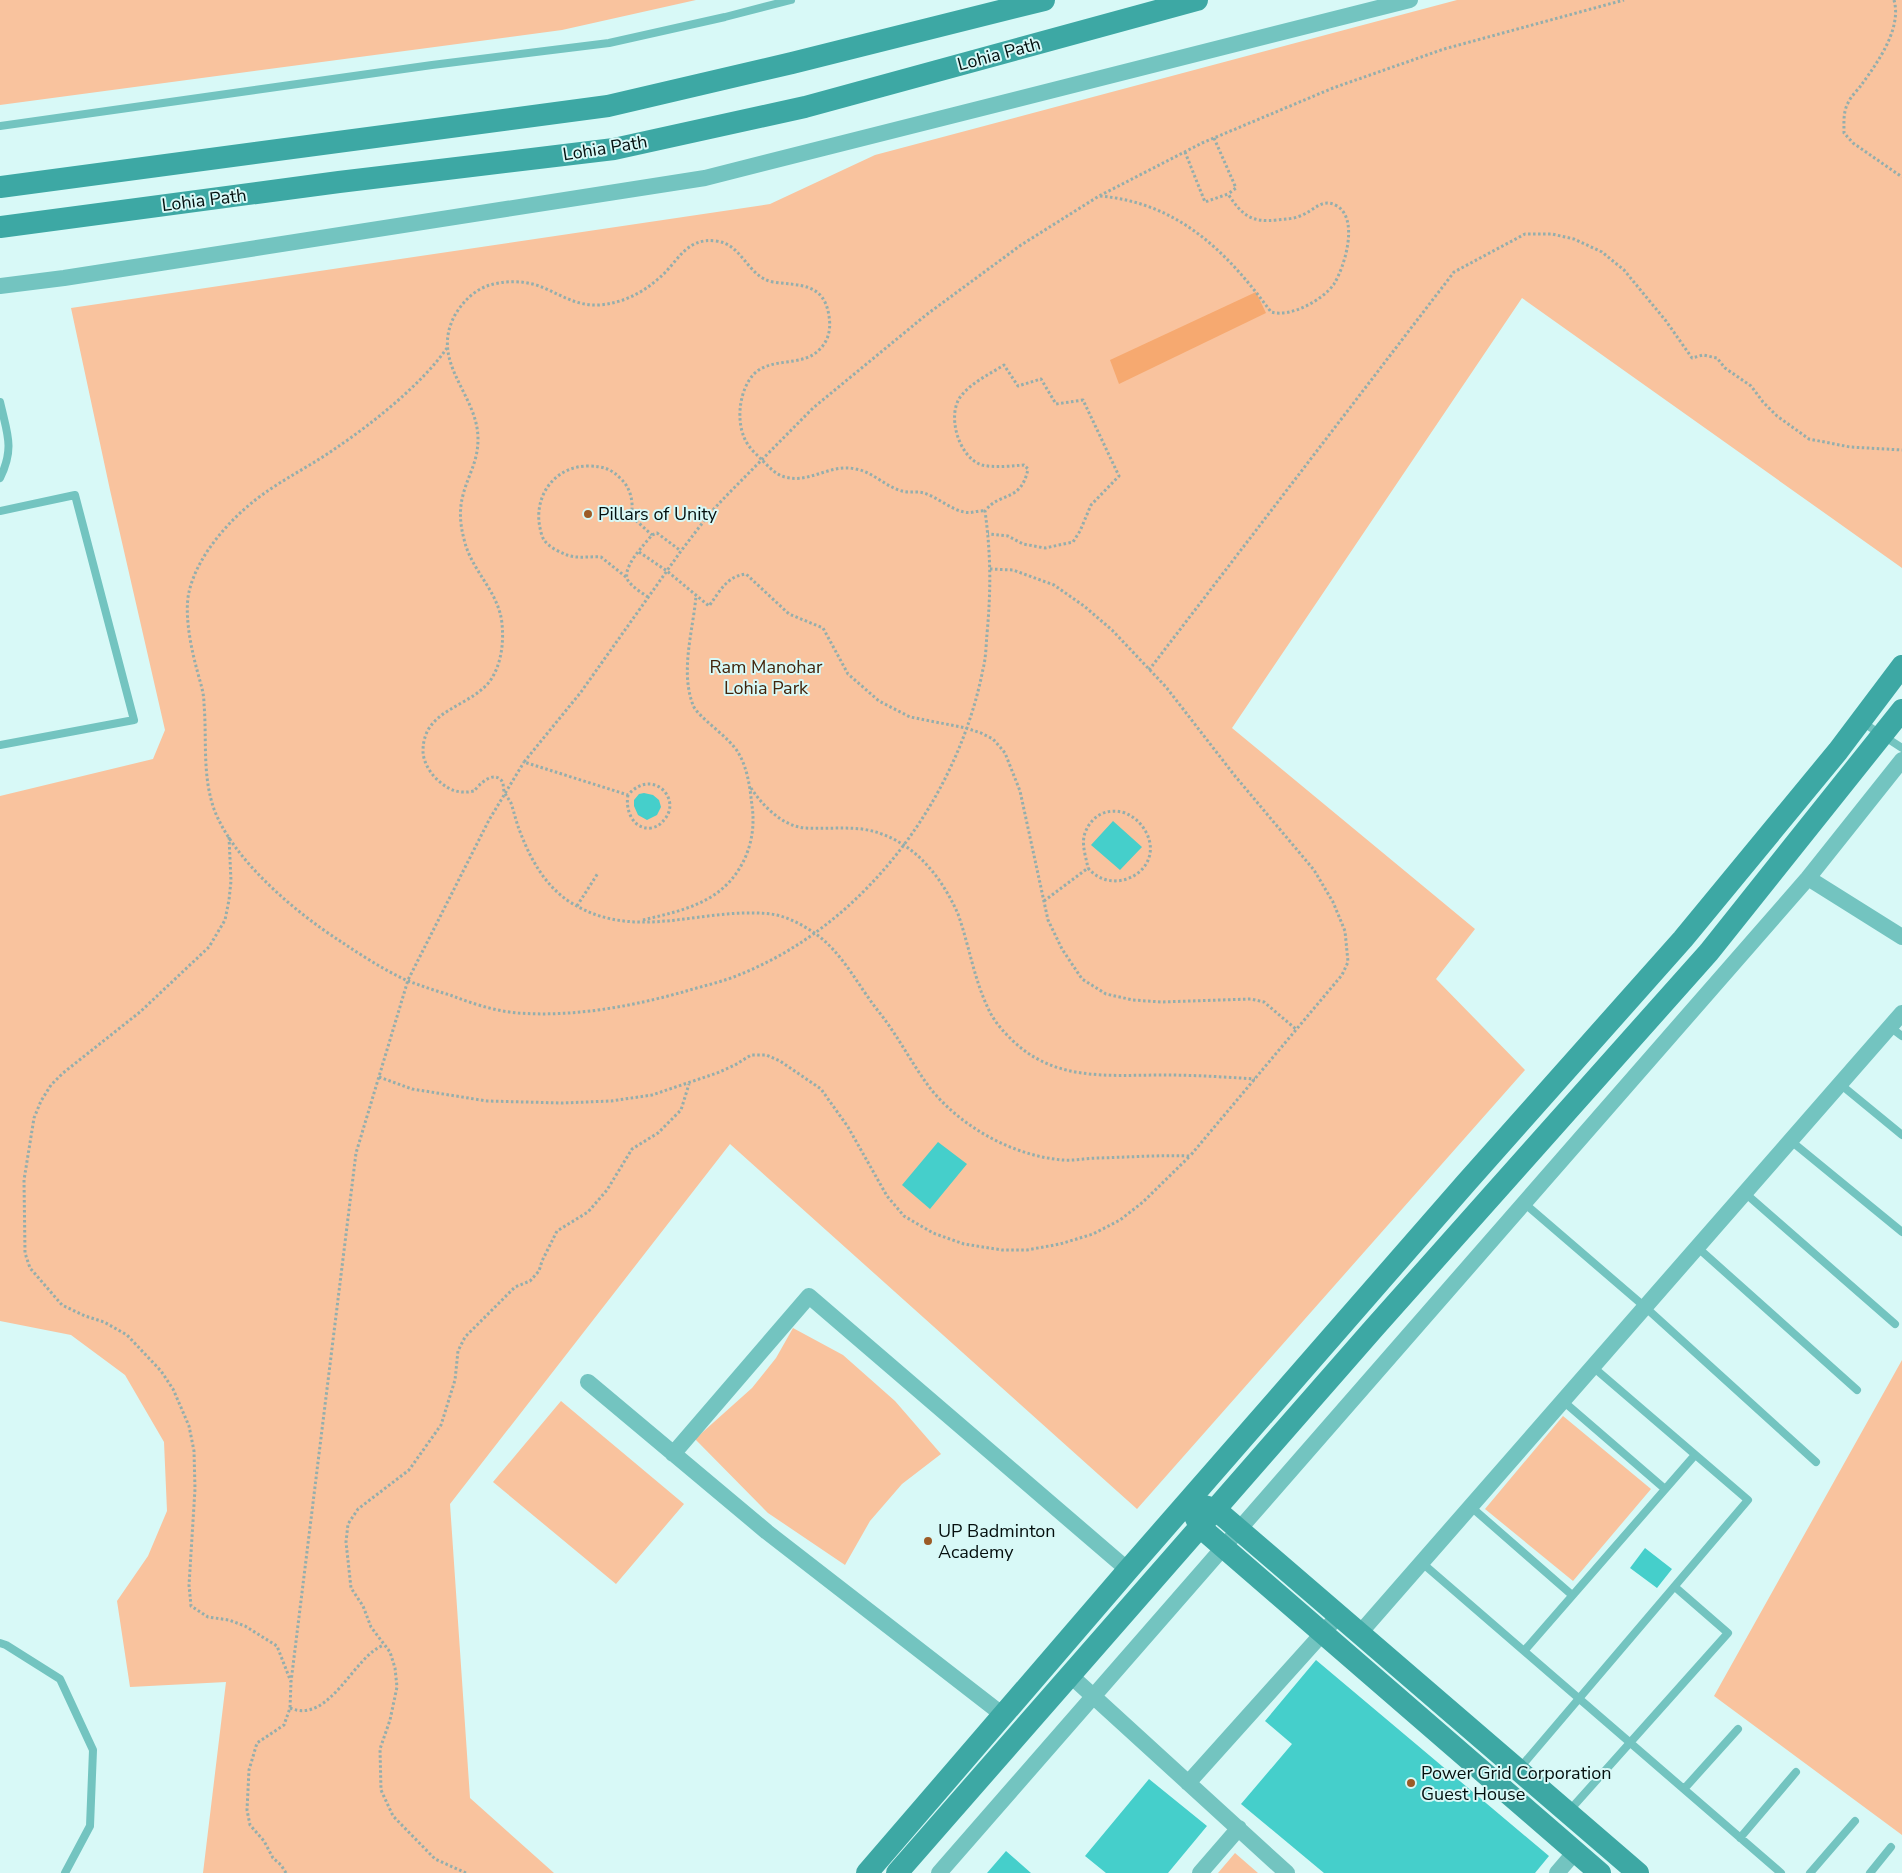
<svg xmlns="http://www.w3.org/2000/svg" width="1902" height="1873" font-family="'Nunito Sans',sans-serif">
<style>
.green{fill:#f9c39e}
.water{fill:#f6a970}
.building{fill:#45cfcb}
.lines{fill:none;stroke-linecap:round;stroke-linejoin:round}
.path{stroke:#94aeac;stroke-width:3;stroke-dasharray:2.5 2.5;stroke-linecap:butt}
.lane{stroke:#73c4c0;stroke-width:8}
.street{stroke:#73c4c0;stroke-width:16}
.secondary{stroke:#3da8a4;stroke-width:22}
.poi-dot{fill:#9c5b26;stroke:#d8f9f7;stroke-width:2}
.labels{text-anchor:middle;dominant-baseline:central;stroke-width:4;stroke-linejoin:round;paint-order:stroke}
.street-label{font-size:18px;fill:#040f0e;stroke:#d8f9f7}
.poi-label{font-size:18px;fill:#040f0e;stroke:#d8f9f7;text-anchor:start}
.park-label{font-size:18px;fill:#42240b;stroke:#d8f9f7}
</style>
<rect width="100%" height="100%" fill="#d8f9f7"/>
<!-- green -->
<path class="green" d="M0 0H696L562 30 0 105Z
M1457 0H1902V568L1522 298 1232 728 1475 929 1436 979 1525 1070 1137 1509 730 1144 450 1504 470 1798 554 1873H203L226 1682 130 1687 117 1601 148 1556 167 1511 164 1442 125 1375 71 1335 0 1321V796L153 759 165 730 110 490 71 308 770 204 875 155Z
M793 1328 843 1355 895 1401 941 1454 902 1484 870 1521 845 1565 768 1513 695 1439 752 1388 776 1358Z
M1902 1360V1835L1714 1696Z
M561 1401 684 1504 616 1584 493 1482Z
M1563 1416 1651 1489 1573 1581 1485 1509Z
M1235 1853 1258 1873H1218Z"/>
<!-- water -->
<path class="water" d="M1256 292 1266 313 1119 384 1110 360Z"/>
<!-- building -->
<path class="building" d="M644 793 653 795 659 800 661 807 657 815 647 820 638 815 634 806V800L639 794Z
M1113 821 1142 847 1120 870 1091 845Z
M938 1142 967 1164 930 1209 902 1185Z
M1645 1548 1672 1569 1657 1588 1630 1568Z
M1316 1660 1549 1856 1535 1873H1324L1241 1804 1292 1744 1265 1721Z
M1149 1779 1207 1826 1168 1873H1106L1085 1856Z
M1006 1851 1031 1873H987Z"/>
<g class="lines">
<!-- path -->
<path class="path" d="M1894 0C1902 28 1878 62 1862 84 1858 90 1851 96 1848 103 1843 112 1844 123 1844 133L1853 143 1902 177
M1214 138 1236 188 1228 194
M1100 196C1179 203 1227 252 1271 312 1290 318 1323 300 1334 284 1345 266 1359 219 1337 206 1322 197 1314 211 1300 216 1293 219 1285 219 1277 220 1251 223 1242 215 1228 194L1205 202 1185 152
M447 348C422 384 373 423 336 448 315 463 291 475 269 490 236 512 198 552 189 592 184 614 191 648 197 670 200 682 204 692 204 704 207 739 202 775 214 809 233 860 295 912 340 941 361 955 384 970 408 981 422 986 436 991 450 995 471 1003 494 1011 518 1013 573 1017 629 1007 683 992 702 986 723 982 741 974 865 924 958 798 983 669 986 658 986 645 987 634 991 590 991 555 985 511 1000 491 1021 503 1028 469L1024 465C1011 466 995 468 982 465 959 458 946 415 961 396 972 382 990 374 1004 365L1018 386 1041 379 1056 404 1083 400 1119 476 1091 505 1080 531 1073 542 1045 548 1023 544 1008 536 988 534
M639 552 667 571 709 606C720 591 727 576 746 574L789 614 823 628 848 674 879 701 910 717 966 728 981 733 993 739 1000 747 1005 753 1020 791 1048 920 1062 949 1082 979 1106 994 1133 1000 1161 1002 1251 999 1264 1002 1297 1030
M990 569 1013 570 1054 585 1084 606 1112 630 1166 687 1235 776 1314 870 1333 902 1345 931 1348 962 1342 975 1190 1156
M626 577 601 557C589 556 578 559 567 555 559 552 549 547 544 540 541 535 540 528 539 522 536 491 558 466 588 466 603 466 612 469 622 480 631 489 634 504 631 516L652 535
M648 597C642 593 634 588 629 582 619 570 644 545 652 535L657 533 681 551
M1149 670 1454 272 1525 234H1552L1574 239 1602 252 1624 270 1666 321 1692 358 1703 355 1717 358 1725 368 1751 386 1763 402 1777 416 1809 439 1850 447 1902 450
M751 788C762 805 782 826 805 828 824 829 843 827 862 829 909 836 940 873 958 914 969 945 974 979 988 1008 993 1020 1002 1030 1011 1039 1054 1082 1108 1075 1164 1075 1194 1075 1225 1077 1255 1079
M628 795C625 810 633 830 651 828 657 827 661 824 664 820 683 799 652 767 628 795L524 762 581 692 681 551 710 513 729 493 813 408 926 315 1021 245 1099 196 1202 143 1333 88 1444 49 1624 0
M229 837 231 881 229 900 225 920 209 947 140 1012 63 1073 51 1085 41 1101 34 1118 24 1180 25 1253 30 1268 62 1305 85 1316 104 1322 127 1335 161 1371 173 1389 189 1426 194 1451 195 1489 189 1585 191 1606 208 1617 229 1620 245 1626 277 1646 291 1682
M1044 901 1088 868C1113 898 1164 871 1147 834 1142 824 1135 817 1125 813 1107 807 1091 816 1085 833 1081 844 1086 857 1088 868
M577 906 598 873
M643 920C667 914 693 909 714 895 744 875 757 839 752 806 750 788 748 770 739 754 730 737 697 717 693 705 680 671 693 631 696 596
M379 1077 412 1089 487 1101 562 1103 611 1101 652 1095 717 1073 735 1065 751 1055H766L780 1061 821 1089 848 1127 887 1196 904 1216 933 1233 964 1244 1002 1250H1027L1060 1244 1093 1234 1120 1220 1143 1202 1190 1156C1160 1155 1130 1157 1099 1158 1087 1158 1075 1161 1063 1160 1013 1156 961 1127 930 1088 912 1064 898 1036 879 1012 858 986 842 951 813 932 801 924 786 916 771 914 701 906 633 945 567 900 543 883 529 856 519 829 516 821 514 812 511 803 509 799 506 796 504 791 503 787 504 782 500 779 491 772 479 785 474 791 461 794 450 791 440 782 431 775 423 762 423 751 423 709 469 708 490 681 501 665 504 644 502 624 499 591 471 571 464 539 460 524 459 510 463 495 468 475 478 462 478 439 478 394 429 363 455 315 462 303 473 291 487 286 504 280 527 280 544 288 563 296 577 306 599 305 622 303 641 294 658 279 678 263 685 237 716 241 743 244 747 277 773 282 799 286 824 282 829 316 831 328 829 340 820 349 803 368 770 356 753 375 740 390 736 418 744 437 747 446 756 454 762 460 769 467 776 475 785 477 810 484 830 463 856 469 873 472 886 487 902 491 909 493 917 491 924 493 937 497 950 509 964 512 971 514 977 510 985 511
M290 1708C330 1725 354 1655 384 1645
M286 1873 281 1865 273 1858 264 1841 250 1825 247 1810 249 1770 257 1743 284 1725 290 1708 291 1682 356 1153 408 980 489 820 524 762
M466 1873 435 1859 393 1816 381 1790 380 1749 390 1720 397 1687 395 1668 390 1652 371 1627 363 1606 351 1588 346 1542 348 1524 358 1509 409 1470 441 1425 455 1380 458 1351 465 1337 515 1287 530 1281 539 1271 542 1261 557 1231 588 1212 607 1190 632 1149 658 1133 681 1110 689 1084"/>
<!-- lane -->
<path class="lane" d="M0 126 432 65 609 43 725 17 791 0
M0 402C7 433 15 448 0 478
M0 511 75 495 134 720 0 745
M1862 722 1902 748
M1890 1027 1902 1036
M1840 1084 1902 1135
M1791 1141 1902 1232
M1745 1193 1895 1324
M1524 1203 1645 1307 1816 1462
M1697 1247 1857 1390
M1563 1401 1665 1489
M1470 1506 1572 1595
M1421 1562 1781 1873
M0 1643 6 1645 60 1679 93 1750 90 1826 65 1873
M1524 1651 1695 1455
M1519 1769 1748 1500 1593 1367
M1684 1789 1738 1729
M1569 1811 1728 1633 1675 1587
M1740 1838 1796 1772
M1810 1873 1855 1821
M1870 1873 1891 1847"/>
<!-- street -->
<path class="street" d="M0 286 64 278 705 178 1410 0
M1808 878 1902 937
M588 1382 767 1532 1003 1715
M673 1454 809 1296 1128 1570
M1360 1633 1902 1013
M1070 1675 1287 1873
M1188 1783 1339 1615
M939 1873 1808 878 1902 760
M1200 1873 1239 1828
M1557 1873 1575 1852"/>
<!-- secondary -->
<path class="secondary" d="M0 187 608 106 792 63 1044 0
M0 227 339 182 614 149 805 107 1197 0
M1201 1505 1215 1509 1638 1873
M1194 1514 1200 1527 1600 1873
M867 1873 1128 1570 1466 1183 1683 939 1838 751 1902 666
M897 1873 1374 1328 1709 952 1902 710"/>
</g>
<!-- markers -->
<g class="poi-dot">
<circle cx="588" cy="514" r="5"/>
<circle cx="928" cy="1541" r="5"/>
<circle cx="1411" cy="1783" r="5"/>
</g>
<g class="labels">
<!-- street labels -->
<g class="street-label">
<text transform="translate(999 54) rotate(-15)">Lohia Path</text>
<text transform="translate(605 148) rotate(-9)">Lohia Path</text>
<text transform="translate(204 200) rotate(-7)">Lohia Path</text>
</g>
<!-- poi labels -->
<g class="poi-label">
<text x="598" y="514">Pillars of Unity</text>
<text x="938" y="1531">UP Badminton<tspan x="938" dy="21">Academy</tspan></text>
<text x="1421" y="1773">Power Grid Corporation<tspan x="1421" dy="21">Guest House</tspan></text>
</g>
<!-- park labels -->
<g class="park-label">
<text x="766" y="667">Ram Manohar<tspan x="766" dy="21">Lohia Park</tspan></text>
</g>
</g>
</svg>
